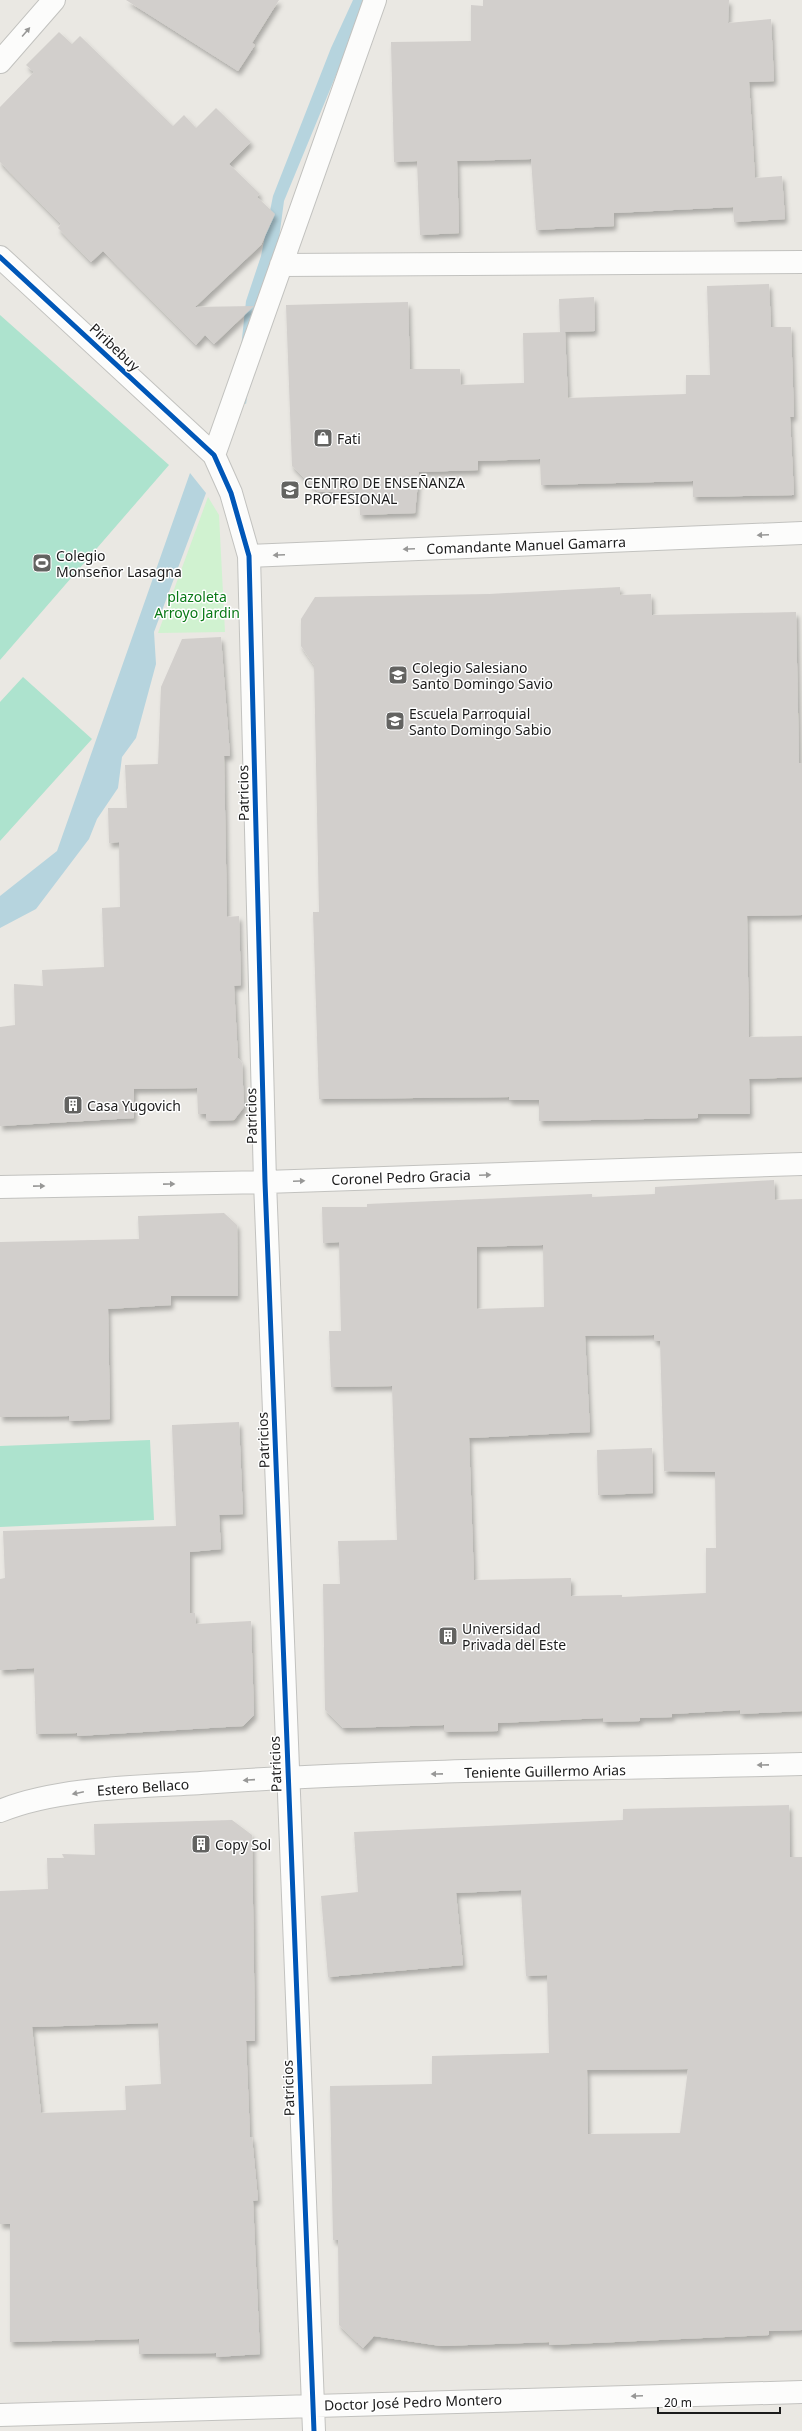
<svg xmlns="http://www.w3.org/2000/svg" width="802" height="2431" font-family="'Noto Sans',sans-serif">
<style>
.park{fill:#d0f2d0}
.pitch{fill:#ade3ce}
.water{fill:#b6d4de}
.building{fill:#d2cfcc;fill-rule:evenodd;filter:url(#shadow)}
.lines{fill:none;stroke-linecap:round;stroke-linejoin:round}
.minor-casing{stroke:#c2c2bf;stroke-width:24}
.minor{stroke:#fcfcfb;stroke-width:22}
.cycleway-casing{stroke:#fff;stroke-width:8}
.cycleway{stroke:#0057b8;stroke-width:5}
.oneway{fill:#979796}
.labels{text-anchor:middle;dominant-baseline:central;stroke-width:3;stroke-linejoin:round;paint-order:stroke}
.street-label{font-size:14px;fill:#1b1b1b;stroke:#fff}
.poi-label{font-size:14px;fill:#1b1b1b;stroke:#fff;text-anchor:start}
.park-label{font-size:14px;fill:#097916;stroke:#fff}
</style>
<defs>
<filter id="shadow"><feDropShadow dx="2.5" dy="4.5" stdDeviation="2" flood-color="#0004"/></filter>
</defs>
<rect width="100%" height="100%" fill="#eae8e3"/>
<!-- park -->
<path class="park" d="M208 497 219 515 225 632 158 633Z"/>
<!-- pitch -->
<path class="pitch" d="M0 315 169 465 0 660Z
M23 677 92 739 0 841V702Z
M150 1440 154 1520 0 1527V1446Z"/>
<!-- water -->
<path class="water" d="M353 0H367L284 201 276 261 261 304 246 404 232 396 240 357 246 301 261 256 273 196 331 48Z
M190 473 206 493 154 632 156 664 136 738 122 757 118 788 97 819 89 839 36 909 0 928V896L57 851Z"/>
<!-- building -->
<path class="building" d="M126 0H279L252 43 255 45 238 71Z
M483 0H729L728 23 771 19 774 81 749 82 755 178 782 176 785 219 734 222 733 207 614 213V226L536 230 531 159 457 161 459 233 420 235 417 161 394 162 391 42 471 41V5L483 6Z
M59 32 72 44 80 36 173 126 184 115 196 128 216 108 251 142 229 164 260 194 257 197 275 214 261 245 195 307 254 306 214 344 205 335 196 345 103 251 91 262 58 228 61 224 0 162V107L34 72 26 65Z
M769 284 771 327H791L794 417H790L794 495 693 497V481L541 485 540 459 478 461V470L419 472 415 513 360 515 359 492H318L292 466 286 305 408 302 410 369H460L461 385 524 383 523 333 565 332 568 398 686 394V375H710L707 286Z
M594 297 595 331 560 332 559 299Z
M620 587V595L651 594 652 615 796 612 799 763H802V915L747 916 749 1037 802 1036V1077L749 1079 750 1114H698V1118L539 1121V1100H509V1097L319 1099 313 912H319L314 665 301 646V619L315 597 489 594Z
M221 637 230 756H224L227 917 239 916 241 985 234 986 238 1058 242 1063 244 1107 234 1120 206 1121V1114H198L197 1088 134 1089V1118L0 1126V1027L15 1025 14 984 43 986 42 970 104 967 102 908 120 907 119 842 109 843 108 808H127L125 765 158 764 161 687 182 639Z
M774 1180 775 1200 802 1199V1711L740 1714V1710L672 1714V1717L640 1718V1721L603 1722V1718L498 1723V1731L444 1732V1725L343 1728 325 1710 323 1584H340L338 1541 397 1540 392 1386 331 1387 329 1331H341L339 1242 323 1243 322 1207H367V1204L592 1194V1197L655 1194V1187ZM543 1245 544 1307 477 1309V1247ZM654 1335V1341H660L664 1471 715 1472 716 1548H706V1593L622 1597V1595L571 1596V1578L474 1580 469 1438 590 1432 585 1336Z
M224 1213 237 1225 238 1296H171V1305L108 1309 110 1419 69 1421V1416L0 1417V1242L139 1239 138 1216Z
M239 1422 243 1514 219 1515 221 1549 190 1552V1613H195L196 1624 251 1621 254 1715 243 1726 77 1736V1733L36 1734 34 1668 0 1670V1579L5 1578 3 1531 176 1526 172 1425Z
M652 1448 653 1493 598 1495 597 1450Z
M789 1805 790 1857H802V2330L769 2331V2335L549 2345V2342L441 2346 374 2336 363 2348 339 2325 338 2240H333L330 2086 432 2084V2056L549 2053 547 1975 526 1976 521 1890 456 1893 463 1965 328 1977 321 1896 358 1892 354 1832 623 1820V1809ZM688 2069 680 2133 588 2134 587 2070Z
M232 1820 252 1835 255 2041H246L250 2137H252L258 2200 253 2201 260 2354 216 2357V2353L139 2354V2339L10 2342V2224H0V1891L48 1889 47 1858H64L62 1854 95 1855 94 1824ZM158 2023 161 2084 125 2086 126 2110 41 2113 32 2027Z"/>
<g class="lines">
<defs>
<path id="minor" d="M0 62 54 0
M0 257 214 455 231 493 249 556 265 1182 314 2431
M281 265 802 262
M214 455 375 0
M249 556 802 533
M0 1187 265 1182 802 1164
M0 1811C61 1786 149 1787 216 1782 411 1769 607 1769 802 1764
M0 2415 802 2392"/>
</defs>
<!-- minor casing -->
<use href="#minor" class="minor-casing"/>
<!-- minor -->
<use href="#minor" class="minor"/>
<defs>
<path id="cycleway" d="M0 257 214 455 231 493 249 556 265 1182 314 2431"/>
</defs>
<!-- cycleway casing -->
<use href="#cycleway" class="cycleway-casing"/>
<!-- cycleway -->
<use href="#cycleway" class="cycleway"/>
</g>
<!-- one-way arrows -->
<defs><path id="oneway-solid" d="M-6-.8H1V-3.2L6.5 0L1 3.2V.8H-6Z"/></defs>
<g class="oneway">
<use href="#oneway-solid" transform="translate(26 32) rotate(-49)"/>
<use href="#oneway-solid" transform="translate(763 535) rotate(178)"/>
<use href="#oneway-solid" transform="translate(409 549) rotate(178)"/>
<use href="#oneway-solid" transform="translate(279 555) rotate(178)"/>
<use href="#oneway-solid" transform="translate(485 1175) rotate(-2)"/>
<use href="#oneway-solid" transform="translate(299 1181) rotate(-2)"/>
<use href="#oneway-solid" transform="translate(169 1184) rotate(-1)"/>
<use href="#oneway-solid" transform="translate(39 1186) rotate(-1)"/>
<use href="#oneway-solid" transform="translate(763 1765) rotate(179)"/>
<use href="#oneway-solid" transform="translate(437 1774) rotate(179)"/>
<use href="#oneway-solid" transform="translate(249 1780) rotate(176)"/>
<use href="#oneway-solid" transform="translate(78 1793) rotate(168)"/>
<use href="#oneway-solid" transform="translate(637 2396) rotate(178)"/>
</g>
<!-- icons -->
<defs>
<symbol id="shop-square" viewBox="-11 -11 22 22"><rect x="-9" y="-9" width="18" height="18" rx="4" fill="#636361" stroke="#fff"/><path d="M-5-2.5h2.3a2.7 3.5 0 0 1 5.4 0H5L5.5 6h-11ZM-1.5-2.5h3a1.5 2.3 0 0 0-3 0Z" fill="#fff"/></symbol>
<symbol id="school-square" viewBox="-11 -11 22 22"><rect x="-9" y="-9" width="18" height="18" rx="4" fill="#636361" stroke="#fff"/><path d="M0-5L7-2L0 1L-7-2ZM-4 1L0 2.5L4 1V4Q0 6-4 4Z" fill="#fff"/></symbol>
<symbol id="stadium-square" viewBox="-11 -11 22 22"><rect x="-9" y="-9" width="18" height="18" rx="4" fill="#636361" stroke="#fff"/><path d="M0-5a6.5 5 0 1 0 0 10a6.5 5 0 1 0 0-10ZM-3.5-1.8h7v3.6h-7Z" fill="#fff"/></symbol>
<symbol id="building-square" viewBox="-11 -11 22 22"><rect x="-9" y="-9" width="18" height="18" rx="4" fill="#636361" stroke="#fff"/><path d="M-4-6H4V6H1V3H-1V6H-4ZM-2.5-4.3h1.7v1.8h-1.7ZM.8-4.3h1.7v1.8H.8ZM-2.5-1h1.7V.8h-1.7ZM.8-1h1.7V.8H.8Z" fill="#fff"/></symbol>
</defs>
<g fill-rule="evenodd">
<use href="#shop-square" x="312" y="427" width="22" height="22"/>
<use href="#school-square" x="279" y="479" width="22" height="22"/>
<use href="#stadium-square" x="31" y="552" width="22" height="22"/>
<use href="#school-square" x="387" y="664" width="22" height="22"/>
<use href="#school-square" x="384" y="710" width="22" height="22"/>
<use href="#building-square" x="62" y="1094" width="22" height="22"/>
<use href="#building-square" x="437" y="1625" width="22" height="22"/>
<use href="#building-square" x="190" y="1833" width="22" height="22"/>
</g>
<g class="labels">
<!-- street labels -->
<g class="street-label">
<text transform="translate(115 347) rotate(43)">Piribebuy</text>
<text transform="translate(526 545) rotate(-2)">Comandante Manuel Gamarra</text>
<text transform="translate(243 793) rotate(-91)">Patricios</text>
<text transform="translate(251 1116) rotate(-91)">Patricios</text>
<text transform="translate(401 1177) rotate(-2)">Coronel Pedro Gracia</text>
<text transform="translate(263 1440) rotate(-92)">Patricios</text>
<text transform="translate(275 1764) rotate(-92)">Patricios</text>
<text transform="translate(545 1771) rotate(-1)">Teniente Guillermo Arias</text>
<text transform="translate(143 1787) rotate(-4)">Estero Bellaco</text>
<text transform="translate(288 2088) rotate(-92)">Patricios</text>
<text transform="translate(413 2402) rotate(-2)">Doctor José Pedro Montero</text>
</g>
<!-- poi labels -->
<g class="poi-label">
<text x="337" y="438">Fati</text>
<text x="304" y="482">CENTRO DE ENSEÑANZA<tspan x="304" dy="16">PROFESIONAL</tspan></text>
<text x="56" y="555">Colegio<tspan x="56" dy="16">Monseñor Lasagna</tspan></text>
<text x="412" y="667">Colegio Salesiano<tspan x="412" dy="16">Santo Domingo Savio</tspan></text>
<text x="409" y="713">Escuela Parroquial<tspan x="409" dy="16">Santo Domingo Sabio</tspan></text>
<text x="87" y="1105">Casa Yugovich</text>
<text x="462" y="1628">Universidad<tspan x="462" dy="16">Privada del Este</tspan></text>
<text x="215" y="1844">Copy Sol</text>
</g>
<!-- park labels -->
<g class="park-label">
<text x="197" y="596">plazoleta<tspan x="197" dy="16">Arroyo Jardin</tspan></text>
</g>
</g>
<!-- scale -->
<path d="M658 2407v6h122v-6" fill="none" stroke="#1b1b1b" stroke-width="2"/>
<text x="664" y="2407" font-size="12" fill="#1b1b1b" stroke="#ffffff" stroke-width="3" paint-order="stroke">20 m</text>
</svg>
